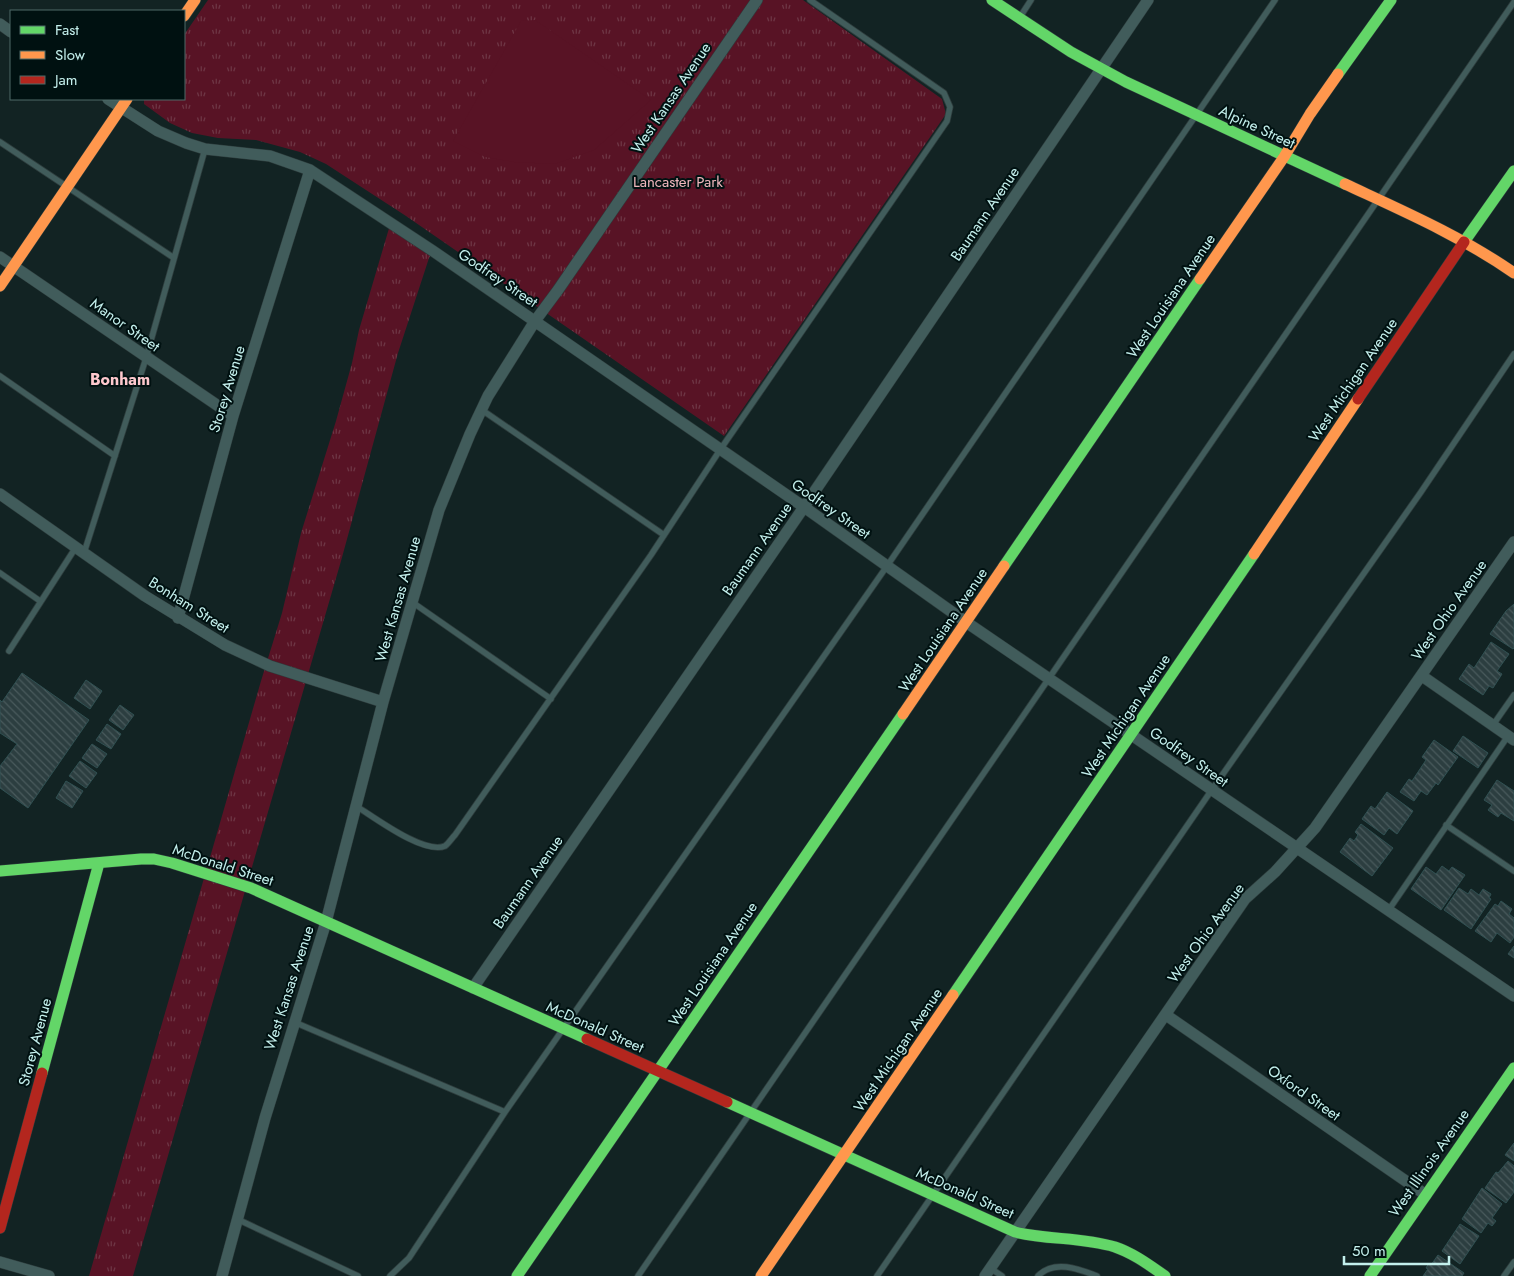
<svg xmlns="http://www.w3.org/2000/svg" width="1514" height="1276" font-family="Jost,sans-serif">
<style>
.grass{fill:url(#grass-tufts)}
.garden{fill:#581325}
.building{fill:url(#building-back-hatch);stroke:#305052}
.lines{fill:none;stroke-linecap:round;stroke-linejoin:round}
.lane-casing{stroke:#2e3d3d;stroke-width:7}
.street-casing{stroke:#2e3d3d;stroke-width:12}
.fast-casing{stroke:#2e3d3d;stroke-width:12}
.slow-casing{stroke:#2e3d3d;stroke-width:12}
.jam-casing{stroke:#2e3d3d;stroke-width:12}
.lane{stroke:#415c5b;stroke-width:5.5}
.street{stroke:#415c5b;stroke-width:11}
.fast{stroke:#63d668;stroke-width:11}
.slow{stroke:#ff974d;stroke-width:11}
.jam{stroke:#b3261e;stroke-width:11}
.labels{text-anchor:middle;dominant-baseline:central;stroke-width:4;stroke-linejoin:round;paint-order:stroke}
.street-label{font-size:15px;fill:#c4f0ed;stroke:#011}
.park-label{font-size:15px;fill:#f0b6bc;stroke:#011}
.neighbourhood-label{font-size:16px;font-weight:bold;fill:#fdc8cd;stroke:#011}
</style>
<defs>
<pattern id="grass-tufts" width="24" height="20" patternUnits="userSpaceOnUse" patternTransform="scale(1.25)"><rect width="24" height="20" fill="#581325"/><path d="M3 7l-1-3M5 7V3M7 7l1-3M15 17l-1-3M17 17v-4M19 17l1-3" fill="none" stroke="#6e3645"/></pattern>
<pattern id="building-back-hatch" width="6" height="6" patternUnits="userSpaceOnUse" patternTransform="scale(1.25)"><rect width="6" height="6" fill="#2c3e40"/><path d="M-1 5l2 2M0 0l6 6M5-1l2 2" fill="none" stroke="#495a5c"/></pattern>
</defs>
<rect width="100%" height="100%" fill="#122323"/>
<!-- grass -->
<path class="grass" d="M208 0H803L942 99 946 114 724 436 406 216 326 164 300 152 256 140 218 138 192 133 170 123 144 104V99H184V35Z
M390 225 433 251 429 258 398 353 341 561 133 1276H89L261 681 282 613 301 533 336 421 352 363 359 330Z"/>
<!-- garden -->
<path class="garden" d="M535 20 651 100 594 150 555 164 514 162 485 157 453 141 521 21Z"/>
<!-- building -->
<path class="building" d="M1514 604V648L1513 649 1490 634 1506 611Z
M1491 642 1509 654 1497 671 1502 674 1493 688 1489 686 1483 695 1459 679 1469 664 1474 668Z
M22 673 89 720 28 808 0 788V766L17 744 0 733V700L2 702Z
M86 680 102 691 90 709 74 698Z
M120 705 134 715 123 730 109 720Z
M107 724 121 734 111 749 96 740Z
M1463 736 1488 753 1478 768 1453 751Z
M1434 740 1458 757 1438 785 1436 783 1427 795 1421 791 1414 801 1400 792 1409 779 1412 781 1426 760 1422 757Z
M92 744 107 754 97 768 82 758Z
M80 761 97 773 86 788 69 776Z
M1497 780 1514 791V821L1501 813 1498 817 1488 810 1492 805 1484 800Z
M66 781 83 791 72 808 56 798Z
M1387 792 1413 811 1397 834 1389 828 1384 835 1362 819 1371 806 1375 809Z
M1361 824 1393 848 1372 876 1340 852 1350 838 1354 841 1358 835 1355 832Z
M1442 866 1449 871 1452 867 1465 875 1441 910 1411 889 1426 867 1436 874Z
M1459 888 1468 894 1471 889 1479 895 1483 889 1491 894 1489 898 1491 899 1471 929 1444 910Z
M1501 901 1512 909 1509 914 1514 918V937L1510 943 1497 933 1491 942 1475 931 1495 904 1498 906Z
M1514 946V958L1508 954Z
M1514 1143V1161L1505 1155Z
M1508 1161 1514 1166V1192L1506 1203 1485 1188 1496 1172 1498 1173Z
M1482 1188 1502 1204 1492 1218 1496 1221 1492 1226 1488 1223 1481 1233 1462 1219Z
M1460 1224 1479 1236 1460 1264 1442 1251Z
M1438 1255 1464 1273 1462 1276H1423L1428 1269 1426 1268 1429 1263 1431 1265Z"/>
<g class="lines">
<defs>
<path id="lane" d="M1020 17 1031 0
M0 142 174 258
M0 376 115 456
M482 410 664 535
M84 553 146 358 205 149
M0 573 40 601
M412 602 551 699
M9 651 76 547
M1493 725 1514 695
M356 806C374 817 424 855 445 846 448 844 452 838 455 835L651 555 720 450 947 121 950 107 944 93 810 0
M1446 825 1514 871
M1388 911 1508 736
M294 1022 505 1112
M237 1219 358 1276
M990 1268 1002 1276
M390 1276 409 1258 505 1112 887 566 1275 0
M638 1276 1514 2
M877 1276 1211 791 1421 492 1514 354
M1038 1276C1054 1259 1079 1269 1097 1276
M1504 1276 1514 1262"/>
<path id="street" d="M0 24 11 32
M108 99 158 131 186 143 205 149 270 156 310 170 433 251 804 507 966 622 1514 996
M0 257 233 416
M0 494 145 596 225 645 270 666 383 702
M178 618 233 416 310 170
M1422 676 1514 740
M473 988 804 507 1148 0
M1166 1015 1426 1195
M0 1262 49 1276
M222 1276 265 1118 326 922 383 702 439 510 470 434 488 396 535 321 558 290 757 0
M985 1276 1245 899 1275 872 1315 828 1514 542"/>
<path id="fast" d="M992 0 1071 52 1126 82 1345 184
M1338 74 1391 0
M1464 242 1514 171
M1004 566 1200 279
M0 871 141 859H154L172 863 251 888 587 1039
M953 995 1254 554
M42 1073 99 863
M727 1102 1015 1232C1048 1240 1082 1237 1115 1247 1133 1253 1149 1265 1165 1276
M517 1276 903 714
M1370 1276 1514 1068"/>
<path id="slow" d="M184 16 195 0
M1345 184C1403 211 1461 236 1514 273
M1200 279 1284 157 1310 114 1338 74
M0 286 127 99
M1254 554 1358 399
M903 714 1004 566
M761 1276 953 995"/>
<path id="jam" d="M1358 399 1464 242
M587 1039 727 1102
M0 1228 42 1073"/>
</defs>
<!-- lane casing -->
<use href="#lane" class="lane-casing"/>
<!-- street casing -->
<use href="#street" class="street-casing"/>
<!-- fast casing -->
<use href="#fast" class="fast-casing"/>
<!-- slow casing -->
<use href="#slow" class="slow-casing"/>
<!-- jam casing -->
<use href="#jam" class="jam-casing"/>
<!-- lane -->
<use href="#lane" class="lane"/>
<!-- street -->
<use href="#street" class="street"/>
<!-- fast -->
<use href="#fast" class="fast"/>
<!-- slow -->
<use href="#slow" class="slow"/>
<!-- jam -->
<use href="#jam" class="jam"/>
</g>
<g class="labels">
<!-- street labels -->
<g class="street-label">
<text transform="translate(671 98) rotate(-56)">West Kansas Avenue</text>
<text transform="translate(1257 127) rotate(25)">Alpine Street</text>
<text transform="translate(985 214) rotate(-56)">Baumann Avenue</text>
<text transform="translate(498 278) rotate(34)">Godfrey Street</text>
<text transform="translate(1171 296) rotate(-56)">West Louisiana Avenue</text>
<text transform="translate(125 325) rotate(35)">Manor Street</text>
<text transform="translate(1353 380) rotate(-56)">West Michigan Avenue</text>
<text transform="translate(227 389) rotate(-73)">Storey Avenue</text>
<text transform="translate(831 509) rotate(35)">Godfrey Street</text>
<text transform="translate(757 549) rotate(-55)">Baumann Avenue</text>
<text transform="translate(398 599) rotate(-74)">West Kansas Avenue</text>
<text transform="translate(189 605) rotate(32)">Bonham Street</text>
<text transform="translate(1449 610) rotate(-55)">West Ohio Avenue</text>
<text transform="translate(943 630) rotate(-56)">West Louisiana Avenue</text>
<text transform="translate(1126 716) rotate(-56)">West Michigan Avenue</text>
<text transform="translate(1189 757) rotate(35)">Godfrey Street</text>
<text transform="translate(223 865) rotate(18)">McDonald Street</text>
<text transform="translate(528 882) rotate(-55)">Baumann Avenue</text>
<text transform="translate(1206 933) rotate(-54)">West Ohio Avenue</text>
<text transform="translate(713 964) rotate(-56)">West Louisiana Avenue</text>
<text transform="translate(289 988) rotate(-72)">West Kansas Avenue</text>
<text transform="translate(595 1027) rotate(24)">McDonald Street</text>
<text transform="translate(35 1042) rotate(-75)">Storey Avenue</text>
<text transform="translate(898 1050) rotate(-56)">West Michigan Avenue</text>
<text transform="translate(1304 1093) rotate(35)">Oxford Street</text>
<text transform="translate(1429 1163) rotate(-55)">West Illinois Avenue</text>
<text transform="translate(965 1193) rotate(24)">McDonald Street</text>
</g>
<!-- park labels -->
<g class="park-label">
<text x="678" y="182">Lancaster Park</text>
</g>
<!-- neighbourhood labels -->
<g class="neighbourhood-label">
<text x="120" y="379">Bonham</text>
</g>
</g>
<!-- legend -->
<rect x="10" y="10" width="175" height="90" fill="#001111" stroke="#4e6a69"/>
<rect x="20" y="26" width="25" height="8" fill="#63d668" stroke="#4e6a69"/>
<text x="55" y="35" font-size="15" fill="#c4f0ed">Fast</text>
<rect x="20" y="51" width="25" height="8" fill="#ff974d" stroke="#4e6a69"/>
<text x="55" y="60" font-size="15" fill="#c4f0ed">Slow</text>
<rect x="20" y="76" width="25" height="8" fill="#b3261e" stroke="#4e6a69"/>
<text x="55" y="85" font-size="15" fill="#c4f0ed">Jam</text>
<!-- scale -->
<path d="M1344 1256v8h105v-8" fill="none" stroke="#c4f0ed" stroke-width="2.5"/>
<text x="1352" y="1256" font-size="15" fill="#c4f0ed" stroke="#001111" stroke-width="4" paint-order="stroke">50 m</text>
</svg>
